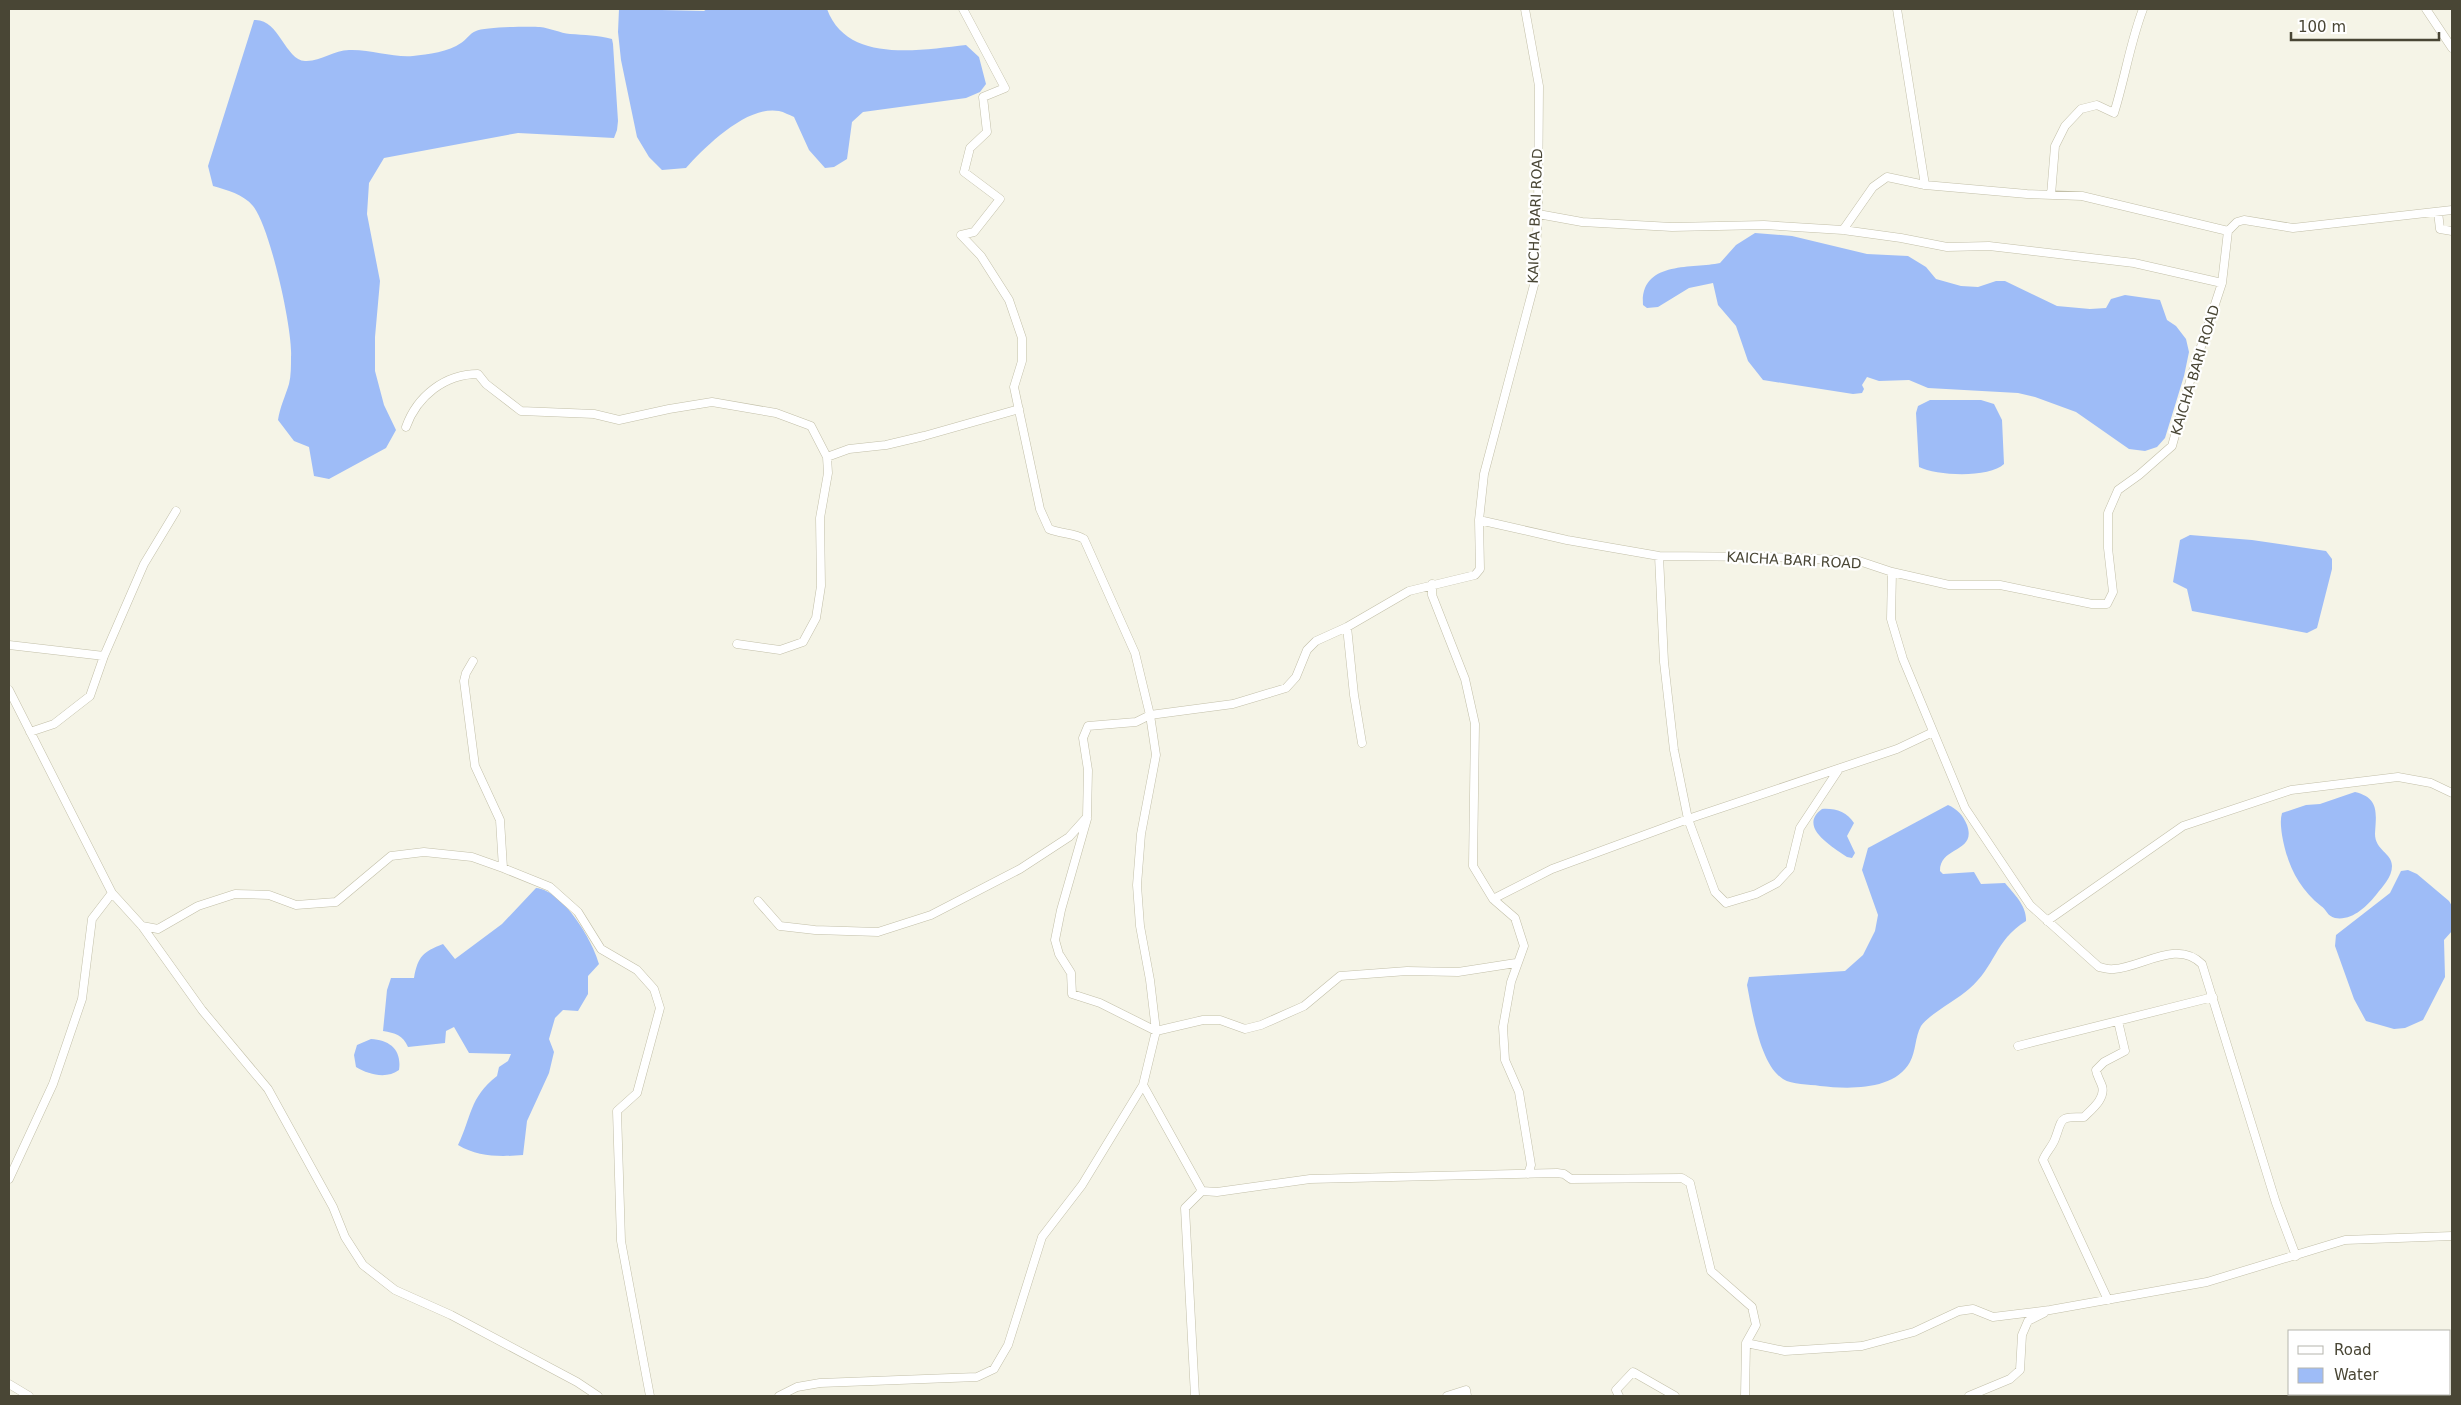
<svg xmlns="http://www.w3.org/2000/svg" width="2461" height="1405" font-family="'DejaVu Sans',sans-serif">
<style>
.water{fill:#9ebcf7}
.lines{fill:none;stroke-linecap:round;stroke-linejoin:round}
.minor-casing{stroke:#c2bfa8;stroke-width:9}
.minor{stroke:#fff;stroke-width:8}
.labels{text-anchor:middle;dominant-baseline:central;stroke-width:4.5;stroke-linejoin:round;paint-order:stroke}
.street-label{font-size:14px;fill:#494635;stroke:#fff}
</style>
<rect width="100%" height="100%" fill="#f5f4e7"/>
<!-- water -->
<path class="water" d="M619 9 704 11 707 9H827C847 64 920 50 966 45L979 57 986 84 980 92 966 98 863 112 852 122 847 159 834 167 825 168 809 150 794 117C789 115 784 112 779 111 747 105 705 147 686 168L662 170 649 157 637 137 621 60 618 32Z
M254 20C279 18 285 60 305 61 320 62 334 50 349 50 370 49 394 58 413 56 428 54 449 52 461 43 466 40 470 33 476 31 483 27 531 26 540 27 550 28 560 33 570 34 584 35 598 35 612 39L613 44 618 121 617 130 614 138 518 133 384 158 369 183 367 214 380 281 375 337V371L384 405 396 430 386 448 329 479 314 476 309 447 294 441 278 420C280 407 285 397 289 384 291 376 291 366 291 357 293 330 270 227 253 206 243 194 227 190 213 186L208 166Z
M1755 233 1792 236 1867 254 1908 256 1926 267 1936 279 1961 286 1978 287 1996 281H2005L2057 306 2090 309 2106 308 2111 299 2125 295 2160 300 2167 320 2176 326 2186 339 2189 352 2184 376 2165 438 2157 447 2145 451 2129 449 2076 412 2035 397 2018 393 1928 388 1909 380 1879 381 1867 377 1862 385 1864 389 1862 393 1853 394 1763 380 1748 361 1736 326 1718 305 1713 283 1689 288 1658 307 1647 308 1643 305C1640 260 1693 269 1720 263L1736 245Z
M1930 400H1981L1994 404 2002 420 2004 464C1990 478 1937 476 1919 467L1916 413 1918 406Z
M2190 535 2252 540 2326 551 2332 559V569L2317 628 2307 633 2192 611 2187 589 2173 582 2180 540Z
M2355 792C2380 798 2376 814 2375 834 2375 850 2392 853 2392 866 2392 877 2383 886 2376 895 2366 907 2352 921 2335 918 2327 916 2327 910 2321 906 2298 888 2287 864 2282 835 2281 827 2280 820 2282 813L2306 805 2320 804Z
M1948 805C1957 809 1963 815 1967 825 1977 853 1940 846 1940 871L1943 874 1974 872 1981 884 2005 883C2014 894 2027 906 2026 921 1994 941 1996 966 1969 989 1958 999 1928 1015 1921 1026 1915 1037 1916 1051 1910 1062 1894 1091 1848 1089 1820 1086 1809 1084 1792 1085 1783 1079 1760 1065 1752 1010 1747 985L1749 977 1845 971 1863 955 1875 931 1878 915 1862 870 1868 848Z
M1822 809C1835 808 1847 812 1854 823L1847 836 1855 853 1852 858 1847 857C1833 847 1797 827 1822 809Z
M2408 870 2417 874 2449 901 2452 906V931L2444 940 2445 977 2423 1020 2405 1028 2394 1029 2366 1021 2354 999 2335 946 2336 935 2390 893 2401 871Z
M536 888C563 890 593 941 599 964L588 976V994L578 1011 563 1010 555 1018 549 1039 554 1052 549 1073 527 1121 523 1155C500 1157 478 1157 458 1145 472 1116 469 1098 497 1076L499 1067 508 1061 511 1054 469 1053 454 1027 446 1031 445 1043 408 1047C403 1035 395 1033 383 1031L387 990 391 978H414C418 956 423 952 443 944L455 959 502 924Z
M371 1039C390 1040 402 1050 399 1070 387 1079 369 1075 356 1067L354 1055 357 1045Z"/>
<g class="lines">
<defs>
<path id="minor" d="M1525 9 1539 86 1538 214 1534 285 1484 474 1479 520 1567 540 1659 556 1771 557 1859 561 1892 572 1949 585H2000L2092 604H2107L2113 592 2108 548V513L2118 490 2139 475 2172 446 2192 374 2222 283 2228 231 2237 222 2244 220 2293 228 2452 210
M1897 9 1925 185
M2426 9 2452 48
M2051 195 2055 146 2065 126 2081 109 2097 105 2114 113C2125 78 2130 43 2143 9
M2438 212 2440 229 2452 231
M1538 214 1582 222 1672 227 1764 225 1843 230 1901 238 1947 247 1989 246 2134 263 2222 283
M1843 230 1873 187 1887 177 1925 185 2027 194 2082 196 2228 231
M406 427C417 396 445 374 478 374L486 384 521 411 594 414 619 420 669 409 712 402 776 413 811 426 827 457 828 473 820 518 821 586 816 618 803 642 780 650 737 644
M827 457 849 449 886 445 924 436 1019 409
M1659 556 1664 662 1674 750 1688 819 1897 749 1933 732
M1892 572 1891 619 1903 659 1965 808 2030 905 2099 967C2104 968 2109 970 2114 969 2143 967 2177 939 2202 964L2276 1203 2296 1256
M1432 584V595L1465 679 1475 724 1473 866 1493 899 1515 918 1524 946 1511 982 1503 1027 1505 1060 1519 1092 1531 1165 1528 1174
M1347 627 1354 695 1362 743
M9 645 104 656
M473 661 466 673 464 681 475 766 500 820 503 868
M9 690 112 893 142 926 202 1010 268 1089 333 1207 345 1237 363 1265 395 1290 451 1315 577 1382 598 1396
M30 732 54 724 90 696 104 656 144 564 176 511
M1087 819 1061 910 1055 940 1059 954 1071 973 1072 994 1100 1003 1156 1031 1203 1020H1220L1245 1029 1261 1025 1304 1006 1340 976 1407 971 1458 972 1516 963
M1493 899 1552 869 1688 819 1715 892 1726 903 1756 894 1777 883 1790 869 1800 828 1839 769
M758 901 780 926 815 930 878 932 931 915 1020 869 1069 837 1087 817 1088 770 1083 738 1088 726 1136 722 1150 715 1233 704 1286 688 1296 677 1307 650 1316 641 1347 627 1409 591 1475 575 1480 569 1479 520
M2047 921 2183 826 2291 790 2398 777 2431 783 2452 793
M142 926 158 929 198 906 235 894 269 895 296 905 336 902 391 856 424 852 472 857 503 868 550 887 578 912 601 949 637 970 654 989 660 1008 637 1093 617 1111 621 1241 650 1396
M2018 1046 2213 997
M1143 1085 1202 1191
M9 1179 53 1084 82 999 92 919 112 893
M2108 1300 2043 1160C2046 1152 2052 1147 2055 1139 2063 1118 2058 1117 2084 1117 2092 1109 2106 1098 2102 1086 2100 1080 2097 1076 2096 1070L2104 1062 2125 1051 2118 1021
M1746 1343 1785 1351 1862 1346 1914 1332 1959 1311 1973 1309 1993 1317 2050 1310 2207 1282 2345 1240 2452 1236
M9 1384 29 1396
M779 1396 797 1387 820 1383 977 1377 994 1369 1008 1345 1042 1237 1082 1185 1143 1085 1156 1031 1150 980 1140 926 1137 885 1141 834 1156 755 1150 715 1135 653 1084 539C1074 533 1061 534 1049 529L1040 509 1014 387 1022 361V338L1009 300 981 256 961 235 974 232 1000 199 964 172 970 148 987 132 983 97 1005 88 963 9
M1195 1396 1185 1208 1202 1191 1217 1192 1310 1179 1557 1173 1564 1174 1571 1179 1682 1178 1690 1183 1711 1271 1752 1307 1756 1325 1746 1343 1745 1396
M1447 1396 1466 1390 1467 1396
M1619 1396 1616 1390 1633 1372 1675 1396
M1969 1396 2010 1379 2020 1370 2022 1335 2028 1321 2044 1313"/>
</defs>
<!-- minor casing -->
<use href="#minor" class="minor-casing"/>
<!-- minor -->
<use href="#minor" class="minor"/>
</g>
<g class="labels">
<!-- street labels -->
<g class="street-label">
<text transform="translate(1535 216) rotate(-88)">KAICHA BARI ROAD</text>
<text transform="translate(2195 370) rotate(-73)">KAICHA BARI ROAD</text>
<text transform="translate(1794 560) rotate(3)">KAICHA BARI ROAD</text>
</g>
</g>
<!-- border -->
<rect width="2461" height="1405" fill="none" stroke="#494635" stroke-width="20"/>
<!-- legend -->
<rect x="2288" y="1330" width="162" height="65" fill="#ffffff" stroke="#b6b5ae"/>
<rect x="2298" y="1346" width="25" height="8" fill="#ffffff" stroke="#b6b5ae"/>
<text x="2334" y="1355" font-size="15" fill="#494635">Road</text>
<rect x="2298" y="1368" width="25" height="15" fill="#9ebcf7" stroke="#b6b5ae"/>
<text x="2334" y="1380" font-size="15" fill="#494635">Water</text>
<!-- scale -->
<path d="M2291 32v8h148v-8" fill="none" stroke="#494635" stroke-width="2.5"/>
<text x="2298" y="32" font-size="15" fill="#494635" stroke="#ffffff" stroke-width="4" paint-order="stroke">100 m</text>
</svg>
